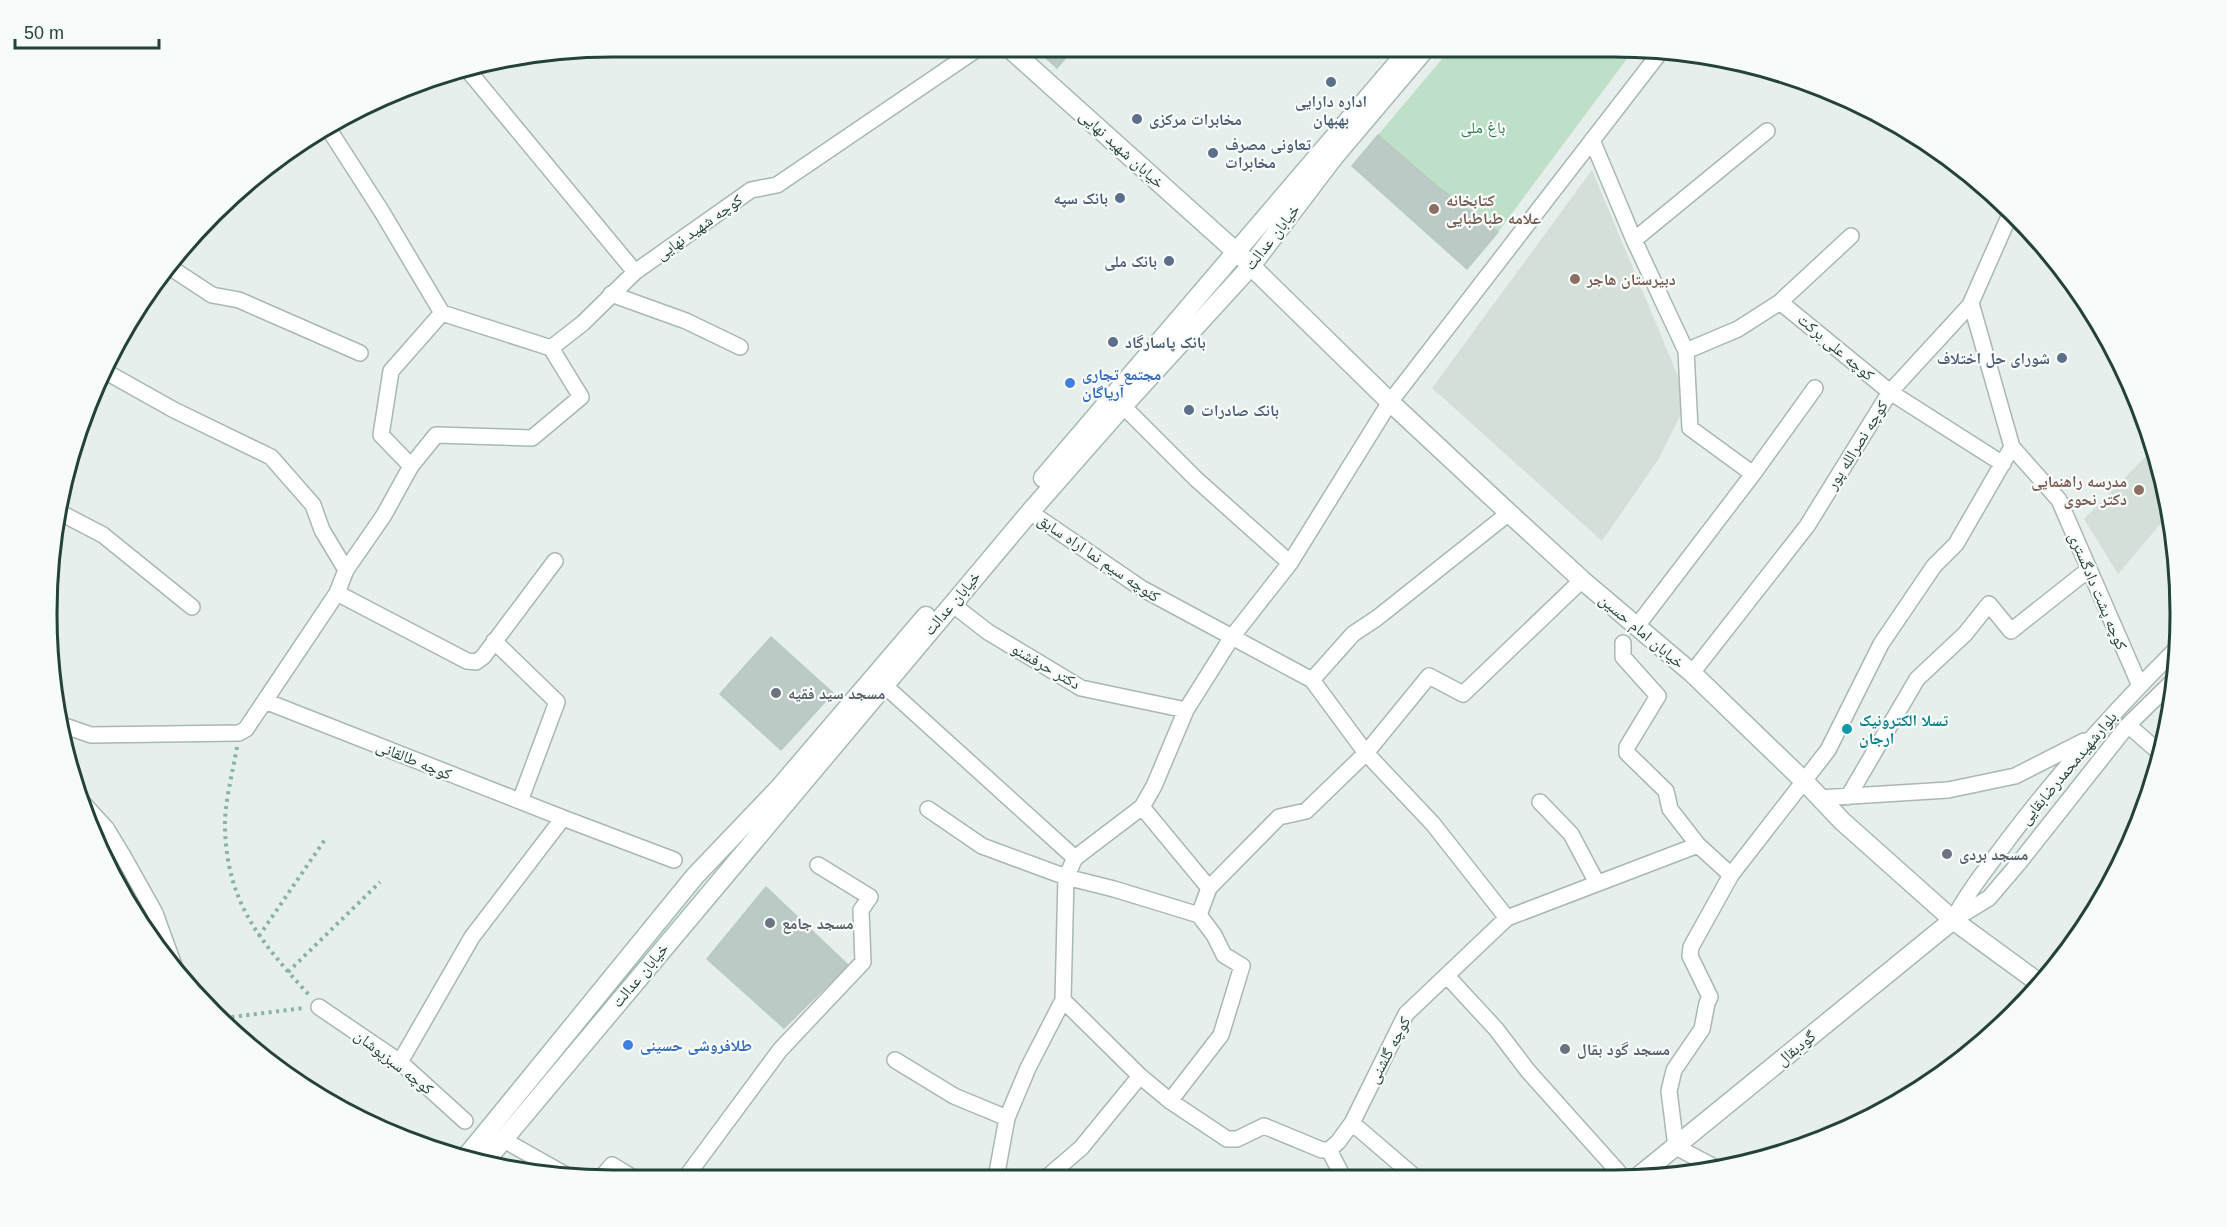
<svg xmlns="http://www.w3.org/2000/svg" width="2227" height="1227" font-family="Arial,'Noto Naskh Arabic',sans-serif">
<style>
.built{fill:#d4dfda}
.green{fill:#bfe0c8}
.building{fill:#bbcac4;stroke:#b8c9c2;stroke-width:1.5}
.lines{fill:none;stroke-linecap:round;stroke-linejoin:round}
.minor-casing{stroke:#a8b8b2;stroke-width:18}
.tertiary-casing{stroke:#a8b8b2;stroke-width:21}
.secondary-casing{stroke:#a4bbb3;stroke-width:21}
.path{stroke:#86b3a5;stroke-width:4;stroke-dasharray:3 4.5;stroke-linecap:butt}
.minor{stroke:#fff;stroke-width:15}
.tertiary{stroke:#fff;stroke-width:18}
.secondary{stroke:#fff;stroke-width:18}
.service-dot{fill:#5c6f8a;stroke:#f7fbf9;stroke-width:2}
.education-dot{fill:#8d6e63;stroke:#f7fbf9;stroke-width:2}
.shop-dot{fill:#3f7fe0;stroke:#f7fbf9;stroke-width:2}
.worship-dot{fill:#6b7280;stroke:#f7fbf9;stroke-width:2}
.culture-dot{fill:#0f9aa8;stroke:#f7fbf9;stroke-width:2}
.labels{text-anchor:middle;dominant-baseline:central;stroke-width:4.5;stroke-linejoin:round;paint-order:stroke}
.service-label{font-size:16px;font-weight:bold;fill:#4e5e75;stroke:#f7fbf9;text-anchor:start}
.park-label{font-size:16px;fill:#2d7a4b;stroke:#f7fbf9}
.street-label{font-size:16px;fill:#24423a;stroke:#f7fbf9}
.education-label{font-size:16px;font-weight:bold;fill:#785e54;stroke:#f7fbf9;text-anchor:start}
.shop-label{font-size:16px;font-weight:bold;fill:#366cbe;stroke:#f7fbf9;text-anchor:start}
.worship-label{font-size:16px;font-weight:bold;fill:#5b616d;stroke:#f7fbf9;text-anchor:start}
.culture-label{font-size:16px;font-weight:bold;fill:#0d838f;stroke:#f7fbf9;text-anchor:start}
.rim{fill:none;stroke:#24423a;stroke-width:3}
</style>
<rect width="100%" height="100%" fill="#e6efeb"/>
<!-- built -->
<path class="built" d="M1592 170 1688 400 1658 460 1602 541 1432 388Z
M2154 448 2161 466 2169 514 2118 574 2084 519Z"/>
<!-- green -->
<path class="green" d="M1452 47 1635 48 1498 232 1436 185 1378 135Z"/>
<!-- building -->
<path class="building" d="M1034 47H1075L1057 68Z
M1378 135 1436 185 1498 232 1467 269 1352 166Z
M771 637 833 693 781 750 720 694Z
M766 887 848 965 784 1028 707 959Z"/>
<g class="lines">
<defs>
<path id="minor" d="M471 74 635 272
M1592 140 1634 240 1686 351 1690 428 1753 474 1815 388
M1851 236 1780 302 1890 392 2003 464
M1634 240 1767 131
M171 268 212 295 239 300 360 353
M611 294 686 321 740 347
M1971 303 2012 447 2059 500 2140 686
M551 348 583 323 635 272 751 190 777 185 980 47
M1686 351 1738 329 1780 302
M108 373 174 410 271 457 313 505 322 530 346 570
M1123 406 1196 479 1290 563
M411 466 381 435 391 371 442 313
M1030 512 1141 588 1312 680 1366 753 1433 824 1507 918
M61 513 103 535 192 607
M337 593 467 661 476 662 483 657 555 561
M952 604 988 632 1081 688 1186 710
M1637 626 1753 474
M494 641 557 702 520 801
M1623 643V657L1658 696 1627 747V753L1666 791 1670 809 1698 845
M1692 673 1807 526 1890 392 1970 305 2011 212
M1312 680 1353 634 1377 618 1509 513
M884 685 1075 858 1066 877 1063 1000 1140 1076
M265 701 563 818 472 937 400 1062
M2128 725 2160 753
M65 726 91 735 239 733 246 729 337 593 346 570 384 515 411 466 436 435 532 438 581 397 551 348 442 313 382 212 330 131
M1848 797 1917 679 1965 634 1989 604 2011 631 2088 570
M1819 798 1948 790 2015 776 2084 741
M1540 802 1571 834 1597 883
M83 803 106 828 123 856 155 913 175 968
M1142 807 1209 888 1279 817 1306 811 1366 753 1429 676 1463 694 1582 580
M928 809 982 846 1066 877 1114 889 1199 915
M563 818 674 860
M1075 858 1142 807 1154 786 1186 710 1232 637 1290 563 1390 402 1662 50
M1953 920C1968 891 1988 867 2007 841 2059 772 2116 709 2177 648
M1953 920 1989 898 2018 864 2128 725 2176 678
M1447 976 1496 1029 1528 1071 1622 1176
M319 1007 400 1062 465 1121
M895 1060 954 1096 1007 1118
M1170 1101 1221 1035 1242 966 1224 955 1214 935 1199 915 1209 888
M1352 1123 1415 1177
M502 1139 573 1179
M1329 1150 1343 1177
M1718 1169 1676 1147 1669 1091 1674 1070 1702 1029 1707 1003 1710 997 1690 956 1691 947 1731 875
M686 1177 780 1050 863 962 861 910 870 897 818 865
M996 1178 1007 1118 1028 1068 1063 1000
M1046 1178 1081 1148 1140 1076 1170 1101 1227 1139H1237L1264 1126 1322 1150H1329L1338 1142 1352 1123 1406 1014 1507 918 1698 845 1731 875 1828 750 1881 644 1934 566 1956 544 2012 447
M600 1179 612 1165 635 1179"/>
<path id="tertiary" d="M1251 266 1390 402 1509 513 1582 580 1692 673 1805 782 1842 821 1953 920 2042 985
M1639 1176 1953 920"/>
<path id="secondary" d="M1008 47 1243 258
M1043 478 1411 47
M462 1159 470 1152 695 876 779 788 926 616
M483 1164 1030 512 1123 406 1251 266 1334 157 1427 47"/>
</defs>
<!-- minor casing -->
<use href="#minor" class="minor-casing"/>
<!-- tertiary casing -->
<use href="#tertiary" class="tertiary-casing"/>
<!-- secondary casing -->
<use href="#secondary" class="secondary-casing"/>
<!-- path -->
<path class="path" d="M237 747C233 771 224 805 225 828 227 904 261 942 309 995
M259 936 326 838
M288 972 380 882
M224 1018 304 1008"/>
<!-- minor -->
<use href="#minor" class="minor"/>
<!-- tertiary -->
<use href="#tertiary" class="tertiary"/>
<!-- secondary -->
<use href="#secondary" class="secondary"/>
</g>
<!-- markers -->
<g class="service-dot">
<circle cx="1331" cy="82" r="6"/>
<circle cx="1137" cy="119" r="6"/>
<circle cx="1213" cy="153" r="6"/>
<circle cx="1120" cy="198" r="6"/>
<circle cx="1169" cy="261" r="6"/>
<circle cx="1113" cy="342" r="6"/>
<circle cx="2062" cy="358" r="6"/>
<circle cx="1189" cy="410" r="6"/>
</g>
<g class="education-dot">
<circle cx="1434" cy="209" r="6"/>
<circle cx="1575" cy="279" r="6"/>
<circle cx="2139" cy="490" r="6"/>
</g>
<g class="shop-dot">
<circle cx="1070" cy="383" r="6"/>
<circle cx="628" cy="1045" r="6"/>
</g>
<g class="worship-dot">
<circle cx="776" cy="693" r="6"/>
<circle cx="1947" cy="854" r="6"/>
<circle cx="770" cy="923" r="6"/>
<circle cx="1565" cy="1049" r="6"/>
</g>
<circle class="culture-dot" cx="1847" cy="729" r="6"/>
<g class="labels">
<!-- service labels -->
<g class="service-label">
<text x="1331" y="101" text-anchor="middle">اداره دارایی<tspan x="1331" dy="18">بهبهان</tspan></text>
<text x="1149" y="119">مخابرات مرکزی</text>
<text x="1225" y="144">تعاونی مصرف<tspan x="1225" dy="18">مخابرات</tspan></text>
<text x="1108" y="198" text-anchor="end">بانک سپه</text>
<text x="1157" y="261" text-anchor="end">بانک ملی</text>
<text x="1125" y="342">بانک پاسارگاد</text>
<text x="2050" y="358" text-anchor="end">شورای حل اختلاف</text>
<text x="1201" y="410">بانک صادرات</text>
</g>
<!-- park labels -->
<g class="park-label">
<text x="1483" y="127">باغ ملی</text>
</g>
<!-- street labels -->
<g class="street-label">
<text transform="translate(1122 149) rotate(42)">خیابان شهید نهایی</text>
<text transform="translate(699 227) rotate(-35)">کوچه شهید نهایی</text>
<text transform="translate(1272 237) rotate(-52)">خیابان عدالت</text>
<text transform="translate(1836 347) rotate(40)">کوچه علی برکت</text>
<text transform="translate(1857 445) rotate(-58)">کوچه نصرالله پور</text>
<text transform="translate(1099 558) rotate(34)">کئوچه سیم نما اراه سابق</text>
<text transform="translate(2098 591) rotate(67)">کوچه پشت دادگستری</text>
<text transform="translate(952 603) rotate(-50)">خیابان عدالت</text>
<text transform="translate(1642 631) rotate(40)">خیابان امام حسین</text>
<text transform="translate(1046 666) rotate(30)">دکتر حرفشنو</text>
<text transform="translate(414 760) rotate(22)">کوچه طالقانی</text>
<text transform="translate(2068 768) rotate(-50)">بلوارشهیدمحمدرضابقایی</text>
<text transform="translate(640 975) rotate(-50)">خیابان عدالت</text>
<text transform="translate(1796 1048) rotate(-39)">گودبقال</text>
<text transform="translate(1389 1050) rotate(-62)">کوچه گلشنی</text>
<text transform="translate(394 1062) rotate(38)">کوچه سبزپوشان</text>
</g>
<!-- education labels -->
<g class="education-label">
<text x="1446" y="200">کتابخانه<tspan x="1446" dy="18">علامه طباطبایی</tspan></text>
<text x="1587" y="279">دبیرستان هاجر</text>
<text x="2127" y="481" text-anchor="end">مدرسه راهنمایی<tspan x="2127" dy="18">دکتر نحوی</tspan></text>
</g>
<!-- shop labels -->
<g class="shop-label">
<text x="1082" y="374">مجتمع تجاری<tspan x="1082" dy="18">آریاگان</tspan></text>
<text x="640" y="1045">طلافروشی حسینی</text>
</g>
<!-- worship labels -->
<g class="worship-label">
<text x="788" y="693">مسجد سید فقیه</text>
<text x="1959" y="854">مسجد بردی</text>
<text x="782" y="923">مسجد جامع</text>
<text x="1577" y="1049">مسجد گود بقال</text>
</g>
<!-- culture labels -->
<g class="culture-label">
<text x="1859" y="720">تسلا الکترونیک<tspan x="1859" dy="18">ارجان</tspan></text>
</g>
</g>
<!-- crop -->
<path d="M0 0H2227V1227H0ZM613 57H1614A556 556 0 0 1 2170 613V614A556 556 0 0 1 1614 1170H613A556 556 0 0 1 57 614V613A556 556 0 0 1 613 57Z" fill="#f7fbf9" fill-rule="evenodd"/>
<path class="rim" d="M613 57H1614A556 556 0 0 1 2170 613V614A556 556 0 0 1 1614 1170H613A556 556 0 0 1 57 614V613A556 556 0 0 1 613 57Z"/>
<!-- scale -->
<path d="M15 39v9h144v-9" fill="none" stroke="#24423a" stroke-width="3"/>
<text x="24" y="39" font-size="18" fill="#24423a" stroke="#f7fbf9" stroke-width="4.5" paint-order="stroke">50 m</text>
</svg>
